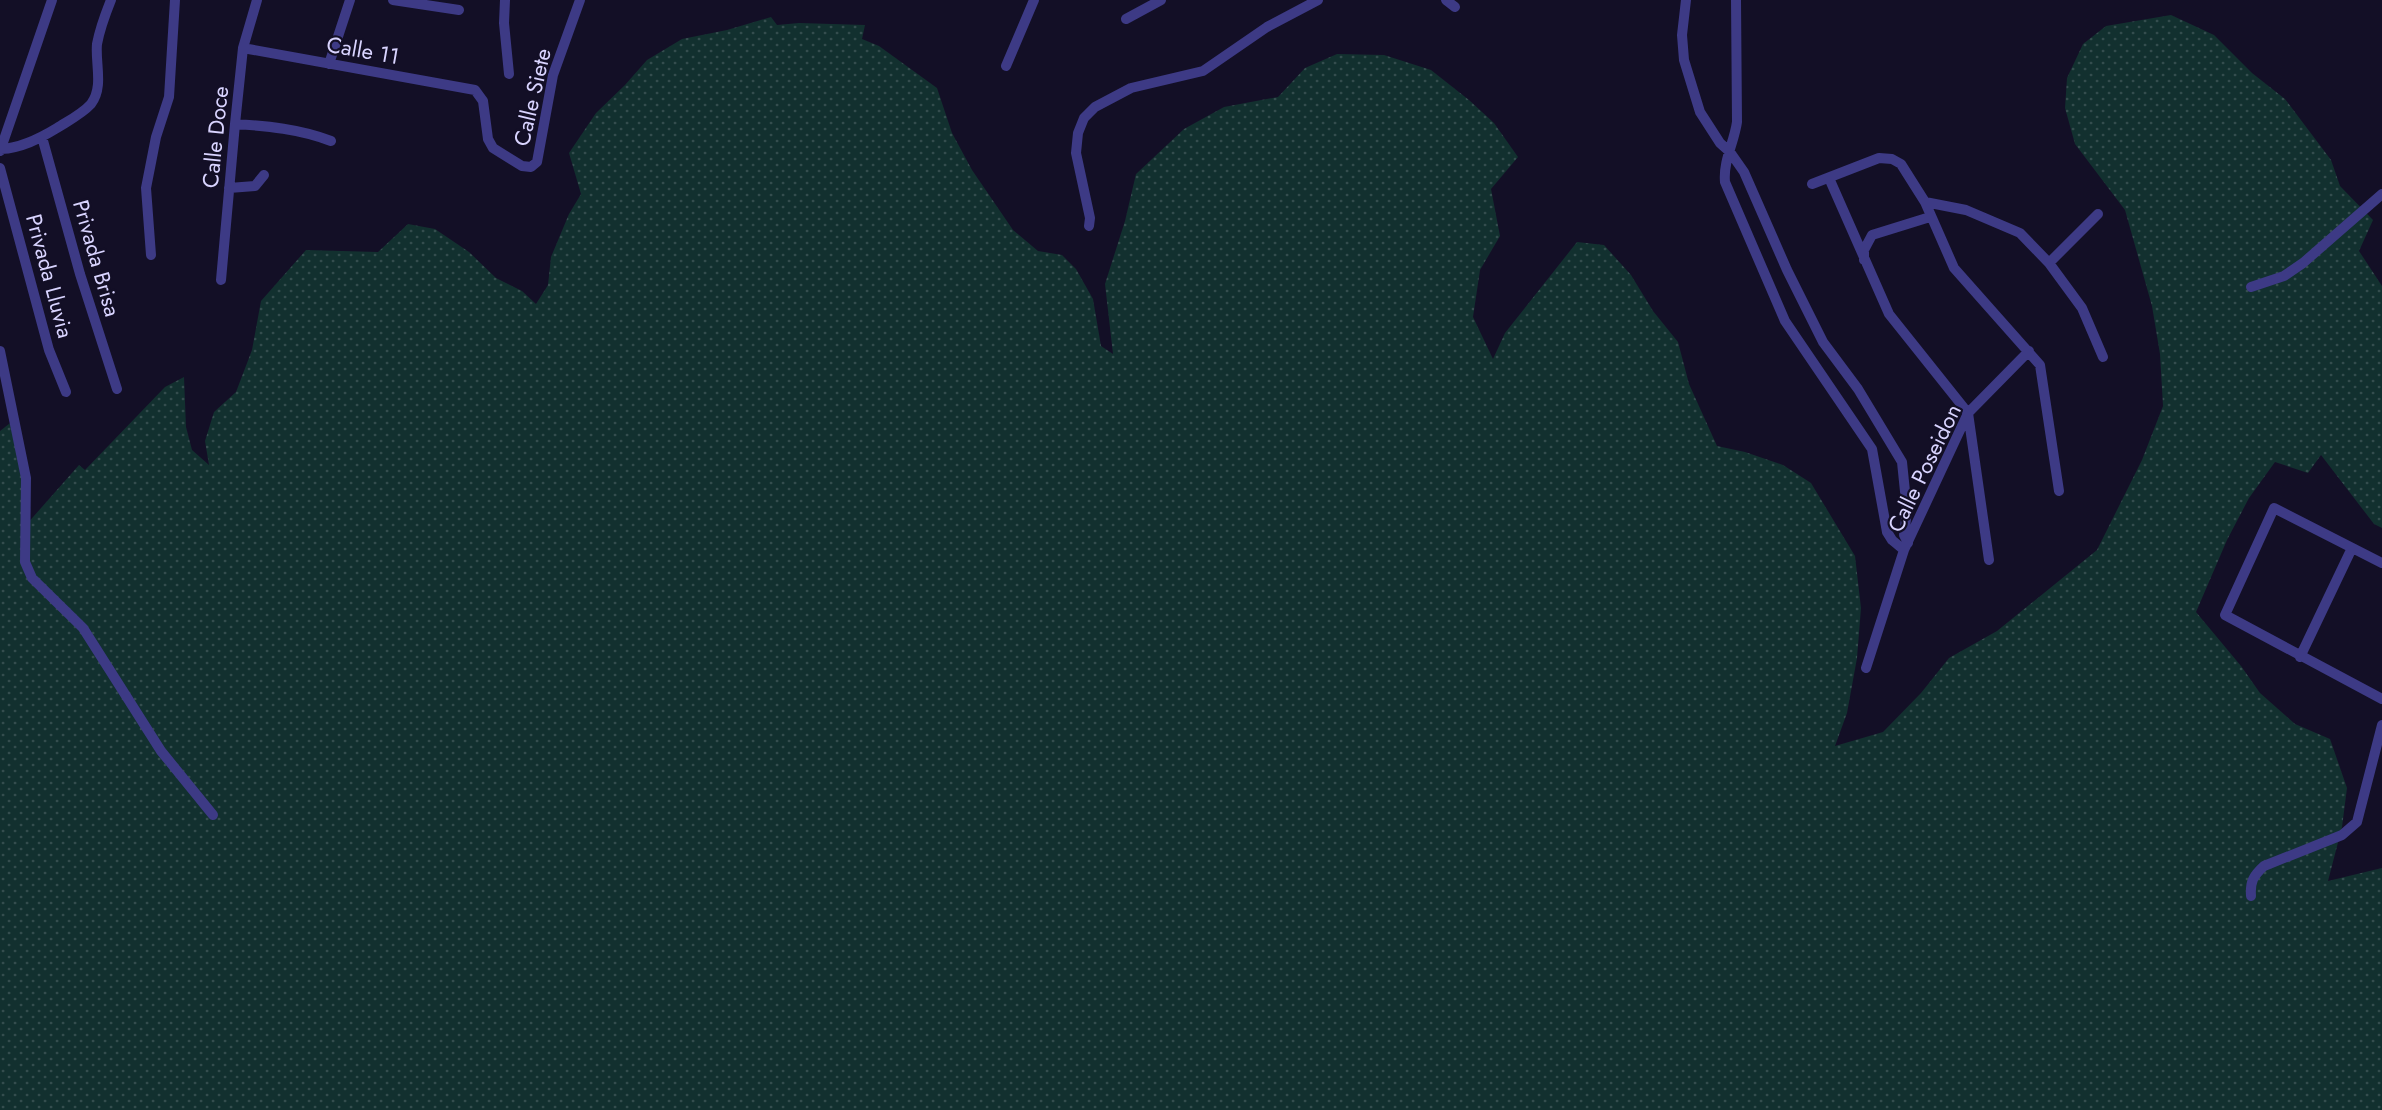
<svg xmlns="http://www.w3.org/2000/svg" width="2382" height="1110" font-family="Jost,sans-serif">
<style>
.grass{fill:url(#grass-dots)}
.lines{fill:none;stroke-linecap:round;stroke-linejoin:round}
.minor{stroke:#3d3a85;stroke-width:10}
.labels{text-anchor:middle;dominant-baseline:central;stroke-width:4.5;stroke-linejoin:round;paint-order:stroke}
.street-label{font-size:22px;fill:#d9d4ff;stroke:#130f26}
</style>
<defs>
<pattern id="grass-dots" width="8" height="8" patternUnits="userSpaceOnUse" patternTransform="scale(1.5)"><rect width="8" height="8" fill="#12302f"/><path d="M2 2h.1M6 6h.1" fill="none" stroke="#344d4e" stroke-width="1.8" stroke-linecap="round"/></pattern>
</defs>
<rect width="100%" height="100%" fill="#130f26"/>
<!-- grass -->
<path class="grass" d="M2171 15 2214 35 2252 73 2285 99 2331 160 2340 186 2373 220 2359 251 2382 286V528L2374 524 2321 455 2308 473 2275 462 2249 498 2227 540 2196 612 2241 666 2260 693 2295 724 2330 739 2347 788 2342 827 2328 881 2382 868V1110H0V431L14 420 26 478V525L79 465 85 470 165 387 184 377 186 427 192 450 209 465 205 441 214 412 236 392 252 350 261 301 306 250 378 252 408 224 435 229 469 252 496 278 522 291 536 304 548 285 551 257 569 214 581 194 569 153 596 113 625 85 647 60 682 39 727 30 771 17 777 25 799 23 865 25 862 39 879 46 937 88 952 133 972 170 1013 230 1038 251 1062 255 1076 269 1093 299 1101 346 1113 354 1105 284 1125 221 1136 174 1184 129 1224 107 1278 97 1305 68 1337 54 1384 55 1431 70 1469 100 1494 123 1518 157 1491 189 1500 236 1480 270 1473 317 1493 359 1505 333 1577 242 1604 245 1631 275 1653 311 1678 342 1689 384 1717 446 1745 452 1783 465 1811 483 1855 556 1861 608 1857 658 1847 713 1835 746 1883 732 1921 693 1949 658 1997 631 2097 550 2142 460 2163 406 2160 354 2152 306 2125 210 2075 144 2065 108 2067 78 2083 44 2106 26Z"/>
<g class="lines">
<!-- minor -->
<path class="minor" d="M393 0 459 10
M505 0 504 23 509 74
M1446 0 1455 7
M1686 0 1682 35 1684 60 1700 112 1720 143 1730 152 1744 172 1787 270 1823 342 1858 389 1902 462 1907 511 1904 535 1908 543
M1736 0 1737 122C1734 143 1723 161 1725 182L1785 321 1872 449 1887 532 1892 540 1904 550
M1126 19 1161 0
M243 48 475 90 483 101 488 139 493 148 522 166 531 167 537 162 553 75 580 0
M329 64 350 0
M1006 66 1034 0
M235 124C267 126 300 129 331 141
M42 137 80 274 117 389
M1 149C21 148 39 139 57 128 68 121 82 114 91 104 104 87 95 63 97 44 100 28 105 15 111 0
M0 151 52 0
M0 168 49 350 66 392
M1829 178 1889 314 1968 413 1989 560
M1812 184 1879 158 1892 159 1901 164 1925 202 1954 268 2040 365 2059 491
M229 188 255 186 264 175
M1925 202 1966 210 2020 233 2049 263 2082 308 2103 357
M1089 226 1090 218 1076 153 1078 133 1084 118 1095 107 1131 88 1203 71 1267 27 1318 0
M151 255 146 188 156 137 169 97 175 0
M1864 260V250L1872 235 1930 217
M2049 263 2098 214
M221 280 235 124 243 48 257 0
M2251 287 2284 276 2303 263 2382 194
M0 351 26 478 25 562 32 578 83 628 161 751 213 815
M2382 563 2274 508 2225 615 2382 699
M2300 657 2352 548
M1866 668 1904 550 1968 413 2029 351
M2251 896C2250 882 2253 876 2264 866L2342 835 2357 822 2382 725"/>
</g>
<g class="labels">
<!-- street labels -->
<g class="street-label">
<text transform="translate(363 50) rotate(10)">Calle 11</text>
<text transform="translate(532 97) rotate(-77)">Calle Siete</text>
<text transform="translate(215 137) rotate(-84)">Calle Doce</text>
<text transform="translate(97 258) rotate(74)">Privada Brisa</text>
<text transform="translate(50 276) rotate(75)">Privada Lluvia</text>
<text transform="translate(1924 468) rotate(-64)">Calle Poseidon</text>
</g>
</g>
</svg>
